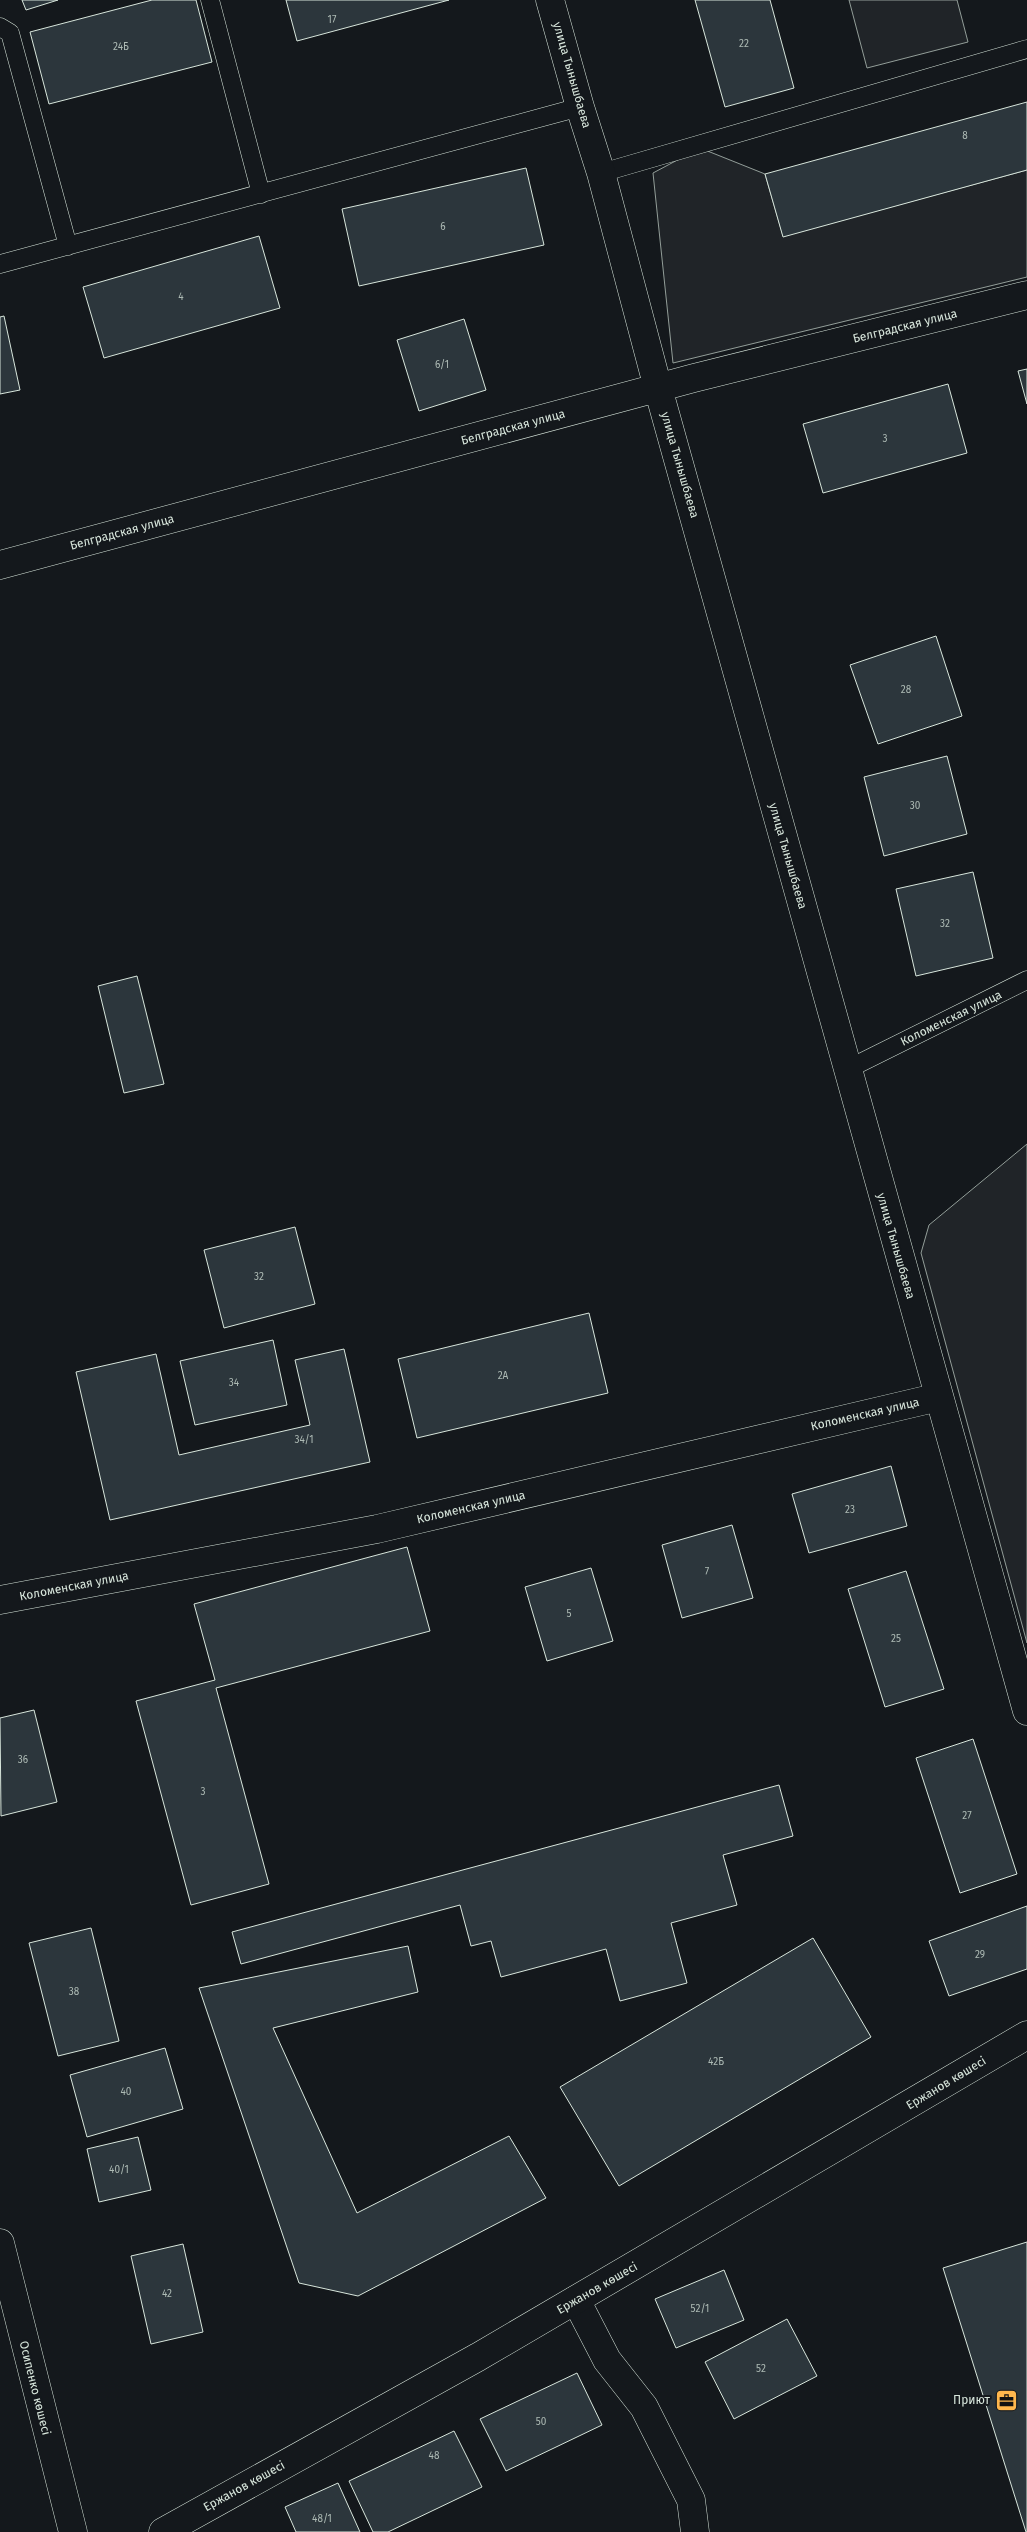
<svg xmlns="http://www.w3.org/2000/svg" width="1027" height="2532" font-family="'Fira Sans',sans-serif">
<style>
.green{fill:#202428;stroke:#939e99}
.building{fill:#2c363c;stroke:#d8e6dc}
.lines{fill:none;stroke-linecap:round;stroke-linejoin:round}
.service-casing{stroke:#d8e6dc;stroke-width:19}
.minor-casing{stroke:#d8e6dc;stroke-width:29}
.secondary-casing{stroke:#d8e6dc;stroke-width:29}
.service{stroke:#14181c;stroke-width:18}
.minor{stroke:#14181c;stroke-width:28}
.secondary{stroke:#14181c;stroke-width:28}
.labels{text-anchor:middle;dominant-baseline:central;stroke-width:4;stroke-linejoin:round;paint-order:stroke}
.number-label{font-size:10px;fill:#adbab4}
.street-label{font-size:12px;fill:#d8e6dc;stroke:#14181c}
.poi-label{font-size:12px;fill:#d8e6dc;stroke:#14181c;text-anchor:end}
</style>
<rect width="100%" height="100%" fill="#14181c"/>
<!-- green -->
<path class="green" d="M849 0H957L968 42 867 68Z
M700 148 765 174 783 236 1027 170V277L673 363 653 173Z
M1027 1144V1643L921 1253 929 1225Z"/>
<!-- building -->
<path class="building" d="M22 0H58L26 10Z
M152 0H196L212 62 49 104 30 32Z
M286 0H449L297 41Z
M695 0H770L794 88 725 107Z
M1027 102V170L783 237 765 174Z
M526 168 544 245 359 286 342 209Z
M259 236 280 308 104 358 83 287Z
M4 316 20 390 0 394V317Z
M464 319 486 390 419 411 397 340Z
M1027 369V404L1018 371Z
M948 384 967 453 823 493 803 424Z
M936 636 962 716 878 744 850 665Z
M947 756 967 834 884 856 864 777Z
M973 872 993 958 916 976 896 889Z
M137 976 164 1084 124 1093 98 986Z
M295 1227 315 1304 224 1328 204 1250Z
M589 1313 608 1393 417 1438 398 1359Z
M273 1340 287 1405 195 1425 180 1361Z
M344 1349 370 1462 110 1520 76 1372 156 1354 179 1455 310 1425 295 1360Z
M891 1466 907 1526 809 1553 792 1494Z
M732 1525 753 1598 682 1618 662 1545Z
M407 1547 430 1631 216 1688 269 1884 191 1905 136 1701 215 1680 194 1604Z
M591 1568 613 1641 547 1661 525 1587Z
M906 1571 944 1689 885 1707 848 1589Z
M34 1710 57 1802 1 1816 0 1718Z
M973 1739 1017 1874 960 1893 916 1758Z
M779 1785 793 1836 723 1855 737 1905 671 1923 687 1983 620 2001 606 1949 501 1977 491 1941 471 1946 460 1905 241 1964 232 1932Z
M1027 1906V1969L949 1996 929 1941Z
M91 1928 119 2041 58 2056 29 1943Z
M813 1938 871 2037 619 2186 560 2087Z
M408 1946 418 1992 273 2028 357 2213 509 2136 546 2198 358 2296 299 2283 199 1988Z
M165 2048 183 2109 87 2137 70 2075Z
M138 2137 151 2190 99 2202 87 2149Z
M1027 2242V2532H1026L943 2268Z
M183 2244 203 2332 151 2344 131 2256Z
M724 2270 744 2320 676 2348 655 2299Z
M787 2319 817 2376 734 2419 705 2362Z
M577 2373 602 2425 506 2471 480 2419Z
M454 2431 482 2487 388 2532H373L349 2481Z
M338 2483 360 2532H296L285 2507Z"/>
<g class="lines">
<defs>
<path id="service" d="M210 0 261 194
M0 27 10 33 68 246
M601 173 1027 49
M0 264 580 107
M848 1069 1027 980"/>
<path id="minor" d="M550 0 580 107 601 173 658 388 1027 1711
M0 565 694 378 1027 295
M0 1600 377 1529 939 1397
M576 2300 607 2360 644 2407 691 2500 695 2532"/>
<path id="secondary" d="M0 2243 73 2532
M163 2532 478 2357 1027 2035"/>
</defs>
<!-- service casing -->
<use href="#service" class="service-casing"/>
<!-- minor casing -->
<use href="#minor" class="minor-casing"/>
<!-- secondary casing -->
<use href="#secondary" class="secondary-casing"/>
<!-- service -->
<use href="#service" class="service"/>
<!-- minor -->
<use href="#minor" class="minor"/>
<!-- secondary -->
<use href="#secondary" class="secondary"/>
</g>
<!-- icons -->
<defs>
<symbol id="office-square" viewBox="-11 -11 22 22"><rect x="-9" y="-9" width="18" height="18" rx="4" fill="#ffb74d" stroke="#14181c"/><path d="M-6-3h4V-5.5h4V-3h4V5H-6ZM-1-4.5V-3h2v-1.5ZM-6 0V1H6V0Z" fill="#111"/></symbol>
</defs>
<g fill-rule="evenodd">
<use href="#office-square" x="994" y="2388" width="25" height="25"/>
</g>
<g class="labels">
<!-- number labels -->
<g class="number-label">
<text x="332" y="20">17</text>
<text x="744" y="44">22</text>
<text x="121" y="47">24Б</text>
<text x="965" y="136">8</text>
<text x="443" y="227">6</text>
<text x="181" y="297">4</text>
<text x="442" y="365">6/1</text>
<text x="885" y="439">3</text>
<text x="906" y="690">28</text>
<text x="915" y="806">30</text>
<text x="945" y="924">32</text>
<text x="259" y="1277">32</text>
<text x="503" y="1376">2А</text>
<text x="234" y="1383">34</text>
<text x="304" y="1440">34/1</text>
<text x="850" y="1510">23</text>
<text x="707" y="1572">7</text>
<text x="569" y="1614">5</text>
<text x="896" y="1639">25</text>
<text x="23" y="1760">36</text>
<text x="203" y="1792">3</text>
<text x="967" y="1816">27</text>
<text x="980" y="1955">29</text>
<text x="74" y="1992">38</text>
<text x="716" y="2062">42Б</text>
<text x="126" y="2092">40</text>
<text x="119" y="2170">40/1</text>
<text x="167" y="2294">42</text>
<text x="700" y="2309">52/1</text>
<text x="761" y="2369">52</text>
<text x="541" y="2422">50</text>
<text x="434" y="2456">48</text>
<text x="322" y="2519">48/1</text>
</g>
<!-- street labels -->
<g class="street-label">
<text transform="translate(572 75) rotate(74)">улица Тынышбаева</text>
<text transform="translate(905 326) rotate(-14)">Белградская улица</text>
<text transform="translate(513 427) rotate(-15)">Белградская улица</text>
<text transform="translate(680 465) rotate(74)">улица Тынышбаева</text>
<text transform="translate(122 532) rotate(-15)">Белградская улица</text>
<text transform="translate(788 856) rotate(74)">улица Тынышбаева</text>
<text transform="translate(951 1018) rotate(-26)">Коломенская улица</text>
<text transform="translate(896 1246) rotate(74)">улица Тынышбаева</text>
<text transform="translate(865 1414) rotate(-13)">Коломенская улица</text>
<text transform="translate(471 1507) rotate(-13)">Коломенская улица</text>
<text transform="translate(74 1586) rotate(-11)">Коломенская улица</text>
<text transform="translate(946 2083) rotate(-31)">Ержанов көшесі</text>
<text transform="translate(597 2288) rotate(-30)">Ержанов көшесі</text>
<text transform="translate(35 2388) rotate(76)">Осипенко көшесі</text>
<text transform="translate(244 2486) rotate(-29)">Ержанов көшесі</text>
</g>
<!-- poi labels -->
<g class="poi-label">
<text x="990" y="2400">Приют</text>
</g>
</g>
</svg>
